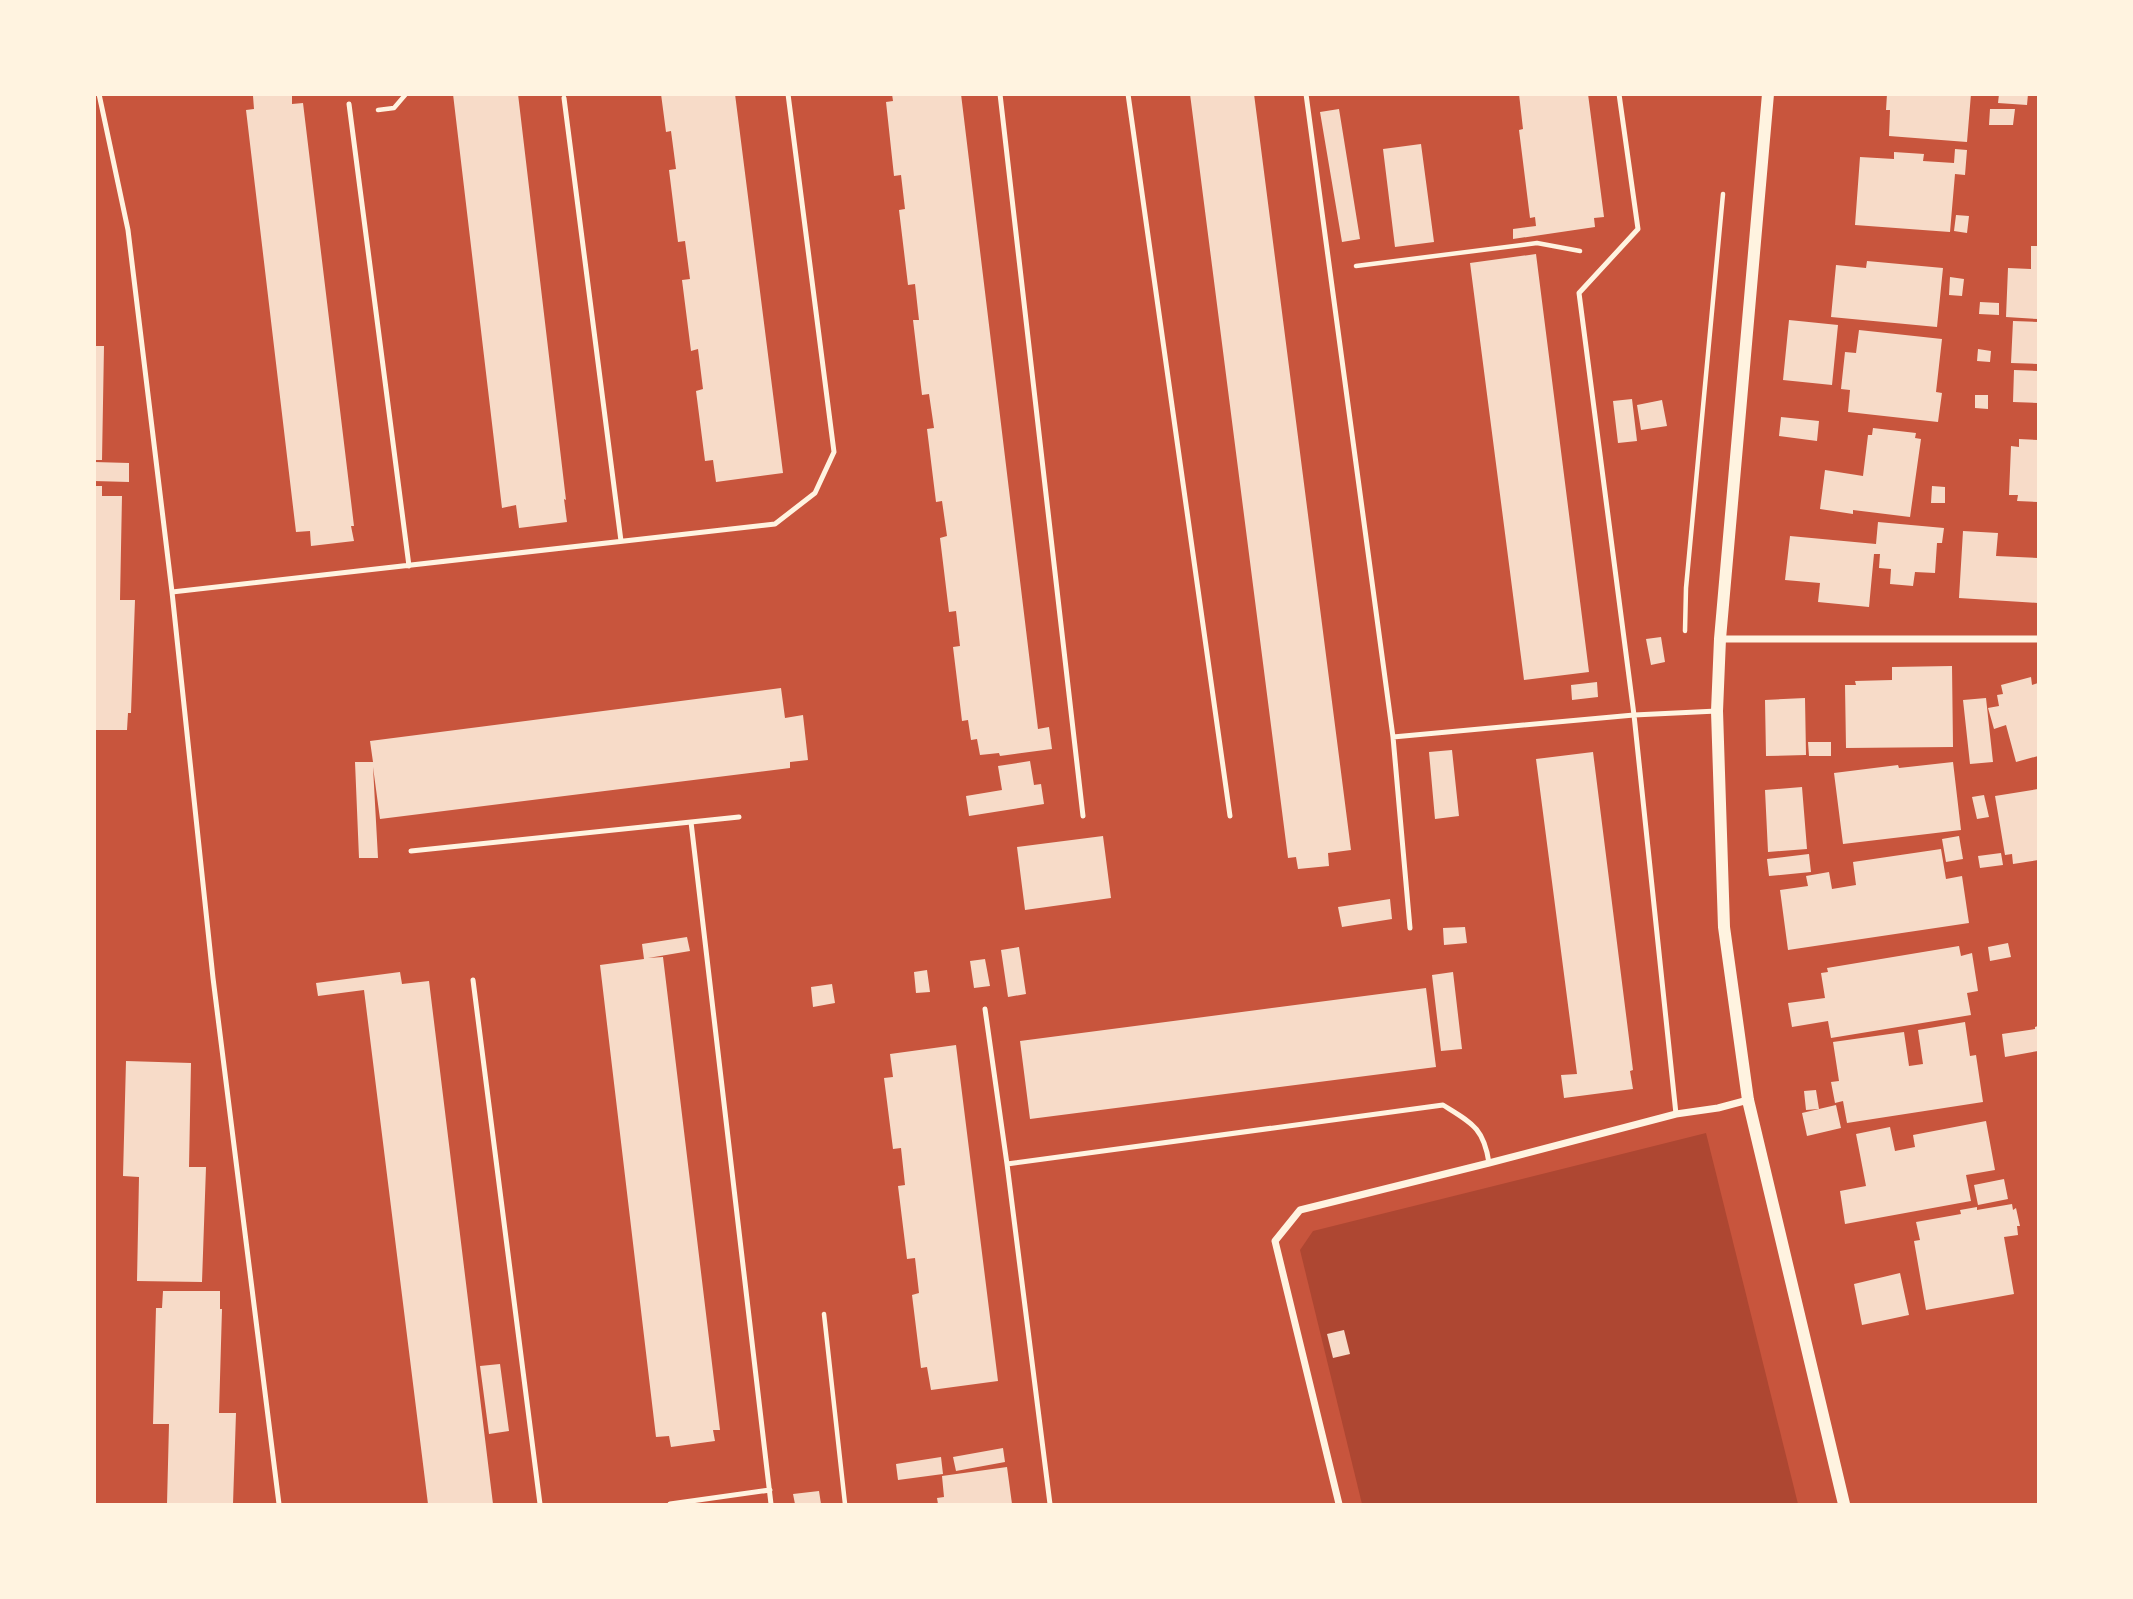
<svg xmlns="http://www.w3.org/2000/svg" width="2133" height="1599" font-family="'Roboto Serif',serif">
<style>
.green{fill:#ae4732}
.building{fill:#f7dbc8}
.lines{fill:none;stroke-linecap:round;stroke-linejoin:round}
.path{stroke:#fff3e0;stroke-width:4.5}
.service{stroke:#fff3e0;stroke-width:5}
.minor{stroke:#fff3e0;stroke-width:7}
.tertiary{stroke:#fff3e0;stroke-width:12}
</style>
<rect width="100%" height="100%" fill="#c8553d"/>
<!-- green -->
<path class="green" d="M1706 1133 1798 1504H1362L1300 1250 1313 1231Z"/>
<!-- building -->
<path class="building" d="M265 94H292V104L303 103 354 526H351L354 541 311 546 310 531 296 532 246 110 254 109 253 96Z
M453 94H518L566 500 564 499 567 522 519 528 516 505 502 508Z
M661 94H735L783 473 716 482 713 460 705 461 696 391 703 389 698 349 691 351 682 280 690 279 685 241 678 242 669 170 676 169 671 131 666 132Z
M892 94H961L1038 729 1049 727 1052 749 1000 756 999 753 980 755 977 739 971 740 968 720 962 721 953 647 960 646 956 611 949 612 940 538 947 536 942 501 936 502 927 429 934 428 929 394 922 395 913 320H919L915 284 908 285 899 210 905 209 901 175 894 176 886 102 893 101Z
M1190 94H1254L1351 850 1328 853 1329 866 1298 869 1296 857 1288 858Z
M1519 94H1588L1604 217 1594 218 1595 227 1513 239V229L1536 226 1535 217 1530 218 1519 130 1523 129Z
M1887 94H1971L1967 142 1889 136 1890 110H1886Z
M1999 94H2028L2027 105 1998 103Z
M1339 109 1360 239 1342 242 1320 112Z
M1990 109H2015L2013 125H1989Z
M1421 144 1434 242 1395 247 1383 149Z
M1955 149 1967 150 1965 175 1955 174 1950 232 1855 225 1860 157 1894 159V152L1924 154 1923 161 1954 163Z
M1956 215 1969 216 1967 233 1954 231Z
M2031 246H2038V319L2006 317 2008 268 2031 269Z
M1536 254 1589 672 1524 680 1470 263Z
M1867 261 1943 268 1937 327 1831 317 1836 265 1866 268Z
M1950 277 1964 279 1962 296 1949 295Z
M1980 302 1999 303V315L1979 314Z
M1789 320 1838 325 1832 385 1783 380Z
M2013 321 2038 322V364L2011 363Z
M1859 330 1942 339 1936 392 1942 393 1938 422 1848 412 1850 390 1841 389 1845 352 1856 353Z
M94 346H104L102 460H94Z
M1978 349 1991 351 1990 362 1977 361Z
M2014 370 2038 371V403L2013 402Z
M1975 395H1988V409L1975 408Z
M1632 399 1637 441 1618 443 1613 401Z
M1662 400 1667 426 1641 430 1637 405Z
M1781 417 1819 421 1817 441 1779 436Z
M1873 428 1916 433 1915 438 1921 439 1910 517 1853 510V514L1820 509 1825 470 1863 476 1868 435H1872Z
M2019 439 2038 440V502L2017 501 2018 495H2009L2011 446 2019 447Z
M94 462 129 463V482L94 481Z
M94 486H102V496H122L120 600H135L131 713H128L127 730H94Z
M1932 486 1945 487V503H1931Z
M1878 522 1944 528 1942 543H1937L1935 573 1915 572 1913 586 1890 584 1891 569 1879 568 1880 554H1874L1869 607 1818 602 1820 583 1785 580 1790 536 1876 544Z
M1963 531 1998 533 1996 556 2038 558V603L1959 598Z
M1661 637 1665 662 1651 665 1646 639Z
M1952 666 1953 747 1846 748 1845 685H1856L1855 681 1892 680V667Z
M2031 677 2032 685 2038 683V756L2016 762 2006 725 1994 729 1988 708 1999 706 1997 695 2003 694 2001 685Z
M1597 682 1598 697 1572 700 1571 685Z
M781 688 785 718 803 715 808 760 790 762V768L380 819 373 767 378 858H359L355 762H373L370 741Z
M1805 698 1806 755 1766 756 1765 700Z
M1986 698 1993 762 1970 764 1963 700Z
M1808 742H1831V756H1809Z
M1452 750 1459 816 1435 819 1429 752Z
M1593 752 1633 1070 1630 1071 1633 1089 1564 1098 1561 1075 1577 1074 1536 759Z
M1030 761 1034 785 1041 784 1044 804 969 816 966 796 1002 790 998 766Z
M1953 762 1961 830 1843 844 1834 773 1898 765 1899 768Z
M1802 787 1807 849 1768 852 1765 790Z
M2038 789V860L2013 864 2012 854 2005 855 1995 796Z
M1984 795 1989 817 1977 819 1972 797Z
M1103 836 1111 898 1025 910 1017 847Z
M1959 836 1963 859 1946 862 1942 839Z
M1941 849 1946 879 1962 876 1969 923 1788 950 1780 890 1808 886 1806 876 1829 872 1832 889 1856 885 1853 862Z
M2001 853 2003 865 1980 868 1978 856Z
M1809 854 1811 872 1769 876 1767 859Z
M1390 899 1392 919 1342 927 1338 907Z
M1465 927 1467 943 1444 945 1443 928Z
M687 937 690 951 648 958 663 957 720 1430H713L715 1441 671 1447 669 1436 656 1437 600 965 644 959 642 944Z
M2008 943 2011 957 1990 961 1988 947Z
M1959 946 1961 956 1972 953 1978 991 1967 993 1971 1015 1831 1038 1828 1021 1792 1027 1788 1003 1825 998 1821 973 1828 972 1827 968Z
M1019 947 1026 994 1008 997 1001 950Z
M985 959 990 986 974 988 970 961Z
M927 970 930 992 916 993 914 972Z
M400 972 402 984 429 981 493 1504H428L364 990 318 996 316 983Z
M1453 972 1462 1049 1441 1051 1432 975Z
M832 984 835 1003 813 1007 811 987Z
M1426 988 1436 1067 1030 1119 1020 1041Z
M1965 1022 1970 1056 1976 1055 1983 1102 1847 1123 1843 1101 1835 1103 1831 1082 1839 1081 1833 1042 1904 1032 1909 1066 1923 1064 1918 1030Z
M2038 1026V1051L2005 1057 2002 1034 2035 1029V1027Z
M956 1045 998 1381 931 1390 927 1367 921 1368 912 1295 919 1293 915 1258 907 1259 898 1186 905 1185 901 1148 893 1149 884 1078 893 1077 890 1054Z
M126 1061 191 1063 189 1167H206L202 1282 137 1281 139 1177 123 1176Z
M1816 1090 1819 1109 1836 1105 1841 1128 1807 1136 1802 1113 1819 1109 1806 1110 1804 1091Z
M1986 1121 1995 1170 1966 1175 1971 1201 1845 1224 1840 1191 1866 1186 1856 1134 1890 1127 1895 1151 1915 1147 1913 1135Z
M2004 1179 2008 1199 1978 1205 1974 1185Z
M2012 1204 2013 1210 2016 1208 2020 1226H2017L2018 1235 2004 1237 2014 1294 1926 1310 1914 1241 1920 1240 1916 1222 1961 1214 1960 1210 1977 1207V1210Z
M1900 1273 1909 1315 1862 1325 1854 1284Z
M163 1291H220V1309H222L219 1413H236L233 1504H167L169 1424H153L156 1308H162Z
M1344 1330 1350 1354 1333 1358 1327 1334Z
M500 1364 509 1431 489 1434 480 1366Z
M1003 1448 1005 1462 956 1471 953 1457Z
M941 1457 943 1474 898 1480 896 1464Z
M1007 1467 1012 1504H938L937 1498 944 1497 942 1476Z
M819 1491 821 1504H795L793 1494Z"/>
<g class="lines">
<!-- path -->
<path class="path" d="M378 110 394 108 406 94
M1356 266 1537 243 1580 251
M1685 631 1686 588 1723 194
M824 1314 845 1504"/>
<!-- service -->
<path class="service" d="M99 94 128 230 172 592 213 978 279 1504
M1000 94 1083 816
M1128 94 1230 816
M1306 94 1393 737 1410 928
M1619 94 1638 229 1579 293 1634 715 1676 1114
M564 98 621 541
M349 104 409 566
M172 592 775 524 815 493 834 452 788 94
M1393 737 1634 715 1717 711
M691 822 771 1504
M411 851 739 817
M473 980 540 1504
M985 1009 1007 1164 1050 1504
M1007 1164 1443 1105C1472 1123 1484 1128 1489 1163
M670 1504 770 1490"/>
<!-- minor -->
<path class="minor" d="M1720 639H2038
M1339 1504 1275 1241 1300 1210 1489 1163 1676 1114 1718 1108 1748 1100"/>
<!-- tertiary -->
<path class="tertiary" d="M1768 94 1720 639 1717 711 1724 927 1748 1100 1844 1504"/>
</g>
<!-- border -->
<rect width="2133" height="1599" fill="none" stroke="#fff3e0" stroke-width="192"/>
</svg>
